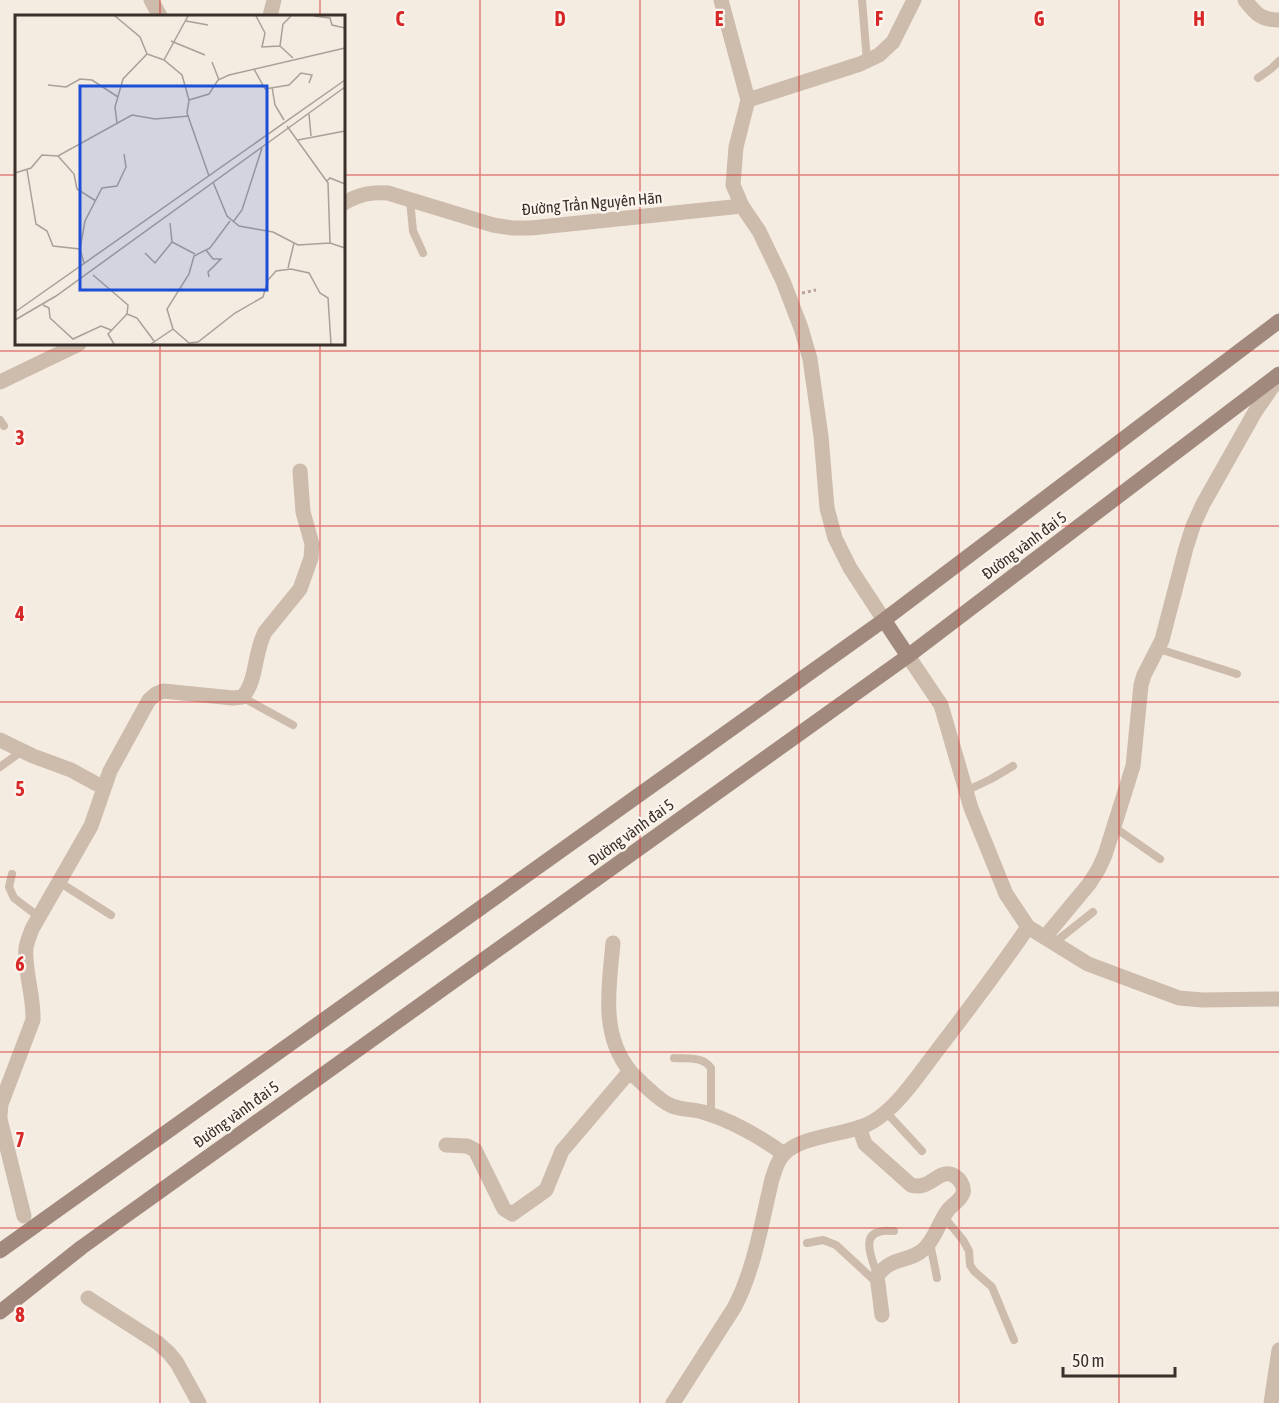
<svg xmlns="http://www.w3.org/2000/svg" width="1279" height="1403" font-family="'Asap Condensed',sans-serif">
<style>
.lines{fill:none;stroke-linecap:round;stroke-linejoin:round}
.path{stroke:#b9a596;stroke-width:3;stroke-dasharray:3 3;stroke-linecap:butt}
.service{stroke:#cdbbac;stroke-width:8}
.minor{stroke:#cdbbac;stroke-width:15}
.tertiary{stroke:#cdbbac;stroke-width:15}
.secondary{stroke:#a18a7d;stroke-width:15}
.grid{fill:none;stroke:#d62828;stroke-width:1.5;stroke-opacity:0.55}
.labels{text-anchor:middle;dominant-baseline:central;stroke-width:4.5;stroke-linejoin:round;paint-order:stroke}
.street-label{font-size:16px;fill:#3b302b;stroke:#fbf5ee}
.inset-road{fill:none;stroke:#aaa098;stroke-width:1.5}
.view{fill:#1d4ed8;fill-opacity:0.15;stroke:#1d4ed8;stroke-width:3}
.inset-edge{fill:none;stroke:#3b302b;stroke-width:3}
.grid-label{font-size:20px;text-anchor:middle;font-weight:bold;fill:#d62828;stroke:#fbf5ee;stroke-width:4.5;stroke-linejoin:round;paint-order:stroke}
</style>
<rect width="100%" height="100%" fill="#f4ebe1"/>
<g class="lines">
<!-- path -->
<path class="path" d="M802 293 816 290"/>
<!-- service -->
<path class="service" d="M862 0 867 61
M1258 78 1272 68 1279 61
M410 200 413 231 423 253
M0 420 4 426
M1159 649 1237 674
M242 697 293 725
M0 767 22 751
M966 791 991 779 1013 766
M1114 827 1160 859
M12 874 9 887 14 898 39 917
M59 882 111 915
M1054 943 1093 912
M674 1058C687 1059 703 1056 711 1068V1115
M886 1112 922 1151
M944 1217 963 1240 969 1251 970 1265 974 1271 992 1287 1014 1340
M807 1243 823 1240 836 1245 876 1282
M930 1243 937 1278
M877 1275C874 1263 860 1236 879 1232 883 1230 889 1231 894 1231"/>
<!-- minor -->
<path class="minor" d="M151 0 160 16
M1245 0C1256 14 1261 20 1279 20
M270 16 274 0
M748 100 860 64 879 55 893 42 914 0
M344 203C360 194 370 192 388 193L493 225 512 228H531L742 206
M0 382 79 344
M0 740 33 756 71 770 104 788
M1045 937 1089 884 1098 870 1105 855 1133 766 1141 685 1144 675 1162 640 1186 548 1193 526 1203 504 1255 412 1279 377
M613 943C609 987 600 1034 630 1071 634 1076 639 1080 643 1084 652 1092 660 1101 672 1106 682 1110 693 1109 703 1112 733 1121 759 1136 784 1154
M0 1116 1 1104 33 1020C34 996 24 970 26 948 27 941 30 935 32 929L91 826 110 771 149 700 156 694 163 691 233 698 242 697C257 683 254 652 265 632L300 589 311 558 312 544 303 512 300 471
M0 1119 24 1216
M859 1127 865 1144 911 1185C930 1191 939 1168 953 1175 959 1178 965 1186 963 1193 961 1200 952 1205 948 1210 939 1222 935 1239 924 1249 909 1263 893 1255 877 1276L882 1315
M446 1145 467 1146 475 1150 504 1209 512 1214 546 1190 562 1151 630 1071
M88 1298 158 1343 169 1353 177 1363 199 1403
M673 1403 734 1308C754 1271 762 1221 772 1179 775 1171 777 1161 783 1155 802 1134 848 1136 872 1122 897 1108 919 1074 936 1052 968 1010 999 970 1028 927
M1271 1403 1279 1350"/>
<!-- tertiary -->
<path class="tertiary" d="M721 0 748 100 736 147 733 185 742 206 759 231 783 281 801 328 810 359 821 436 827 508 835 538 850 568 884 620
M908 656 941 705 971 808 1006 894 1028 927 1088 964 1179 998 1203 1000 1279 999"/>
<!-- secondary -->
<path class="secondary" d="M884 620 908 656
M0 1251 884 620 1279 321
M0 1312 82 1247 908 656 1279 374"/>
</g>
<!-- grid -->
<path class="grid" d="M160 0V16M320 0V16M480 0V1403M640 0V1403M799 0V1403M959 0V1403M1119 0V1403M0 175H16M344 175H1279M160 344V1403M320 344V1403M0 351H1279M0 526H1279M0 702H1279M0 877H1279M0 1052H1279M0 1228H1279"/>
<g class="labels">
<!-- street labels -->
<g class="street-label">
<text transform="translate(592 203) rotate(-5)">Đường Trần Nguyên Hãn</text>
<text transform="translate(1024 545) rotate(-37)">Đường vành đai 5</text>
<text transform="translate(631 832) rotate(-36)">Đường vành đai 5</text>
<text transform="translate(236 1114) rotate(-36)">Đường vành đai 5</text>
</g>
</g>
<!-- overview -->
<g transform="translate(15 15)">
<rect width="330" height="330" fill="#f4ebe1"/>
<path class="inset-road" d="M100 1 125 22 132 39 149 45 167 60 174 85 172 98 194 161M241 1 250 18 247 32 265 31M276 1 268 9 265 31 278 43M299 1 315 3 317 10 330 13M171 6 193 10M156 26 190 40M149 45 173 1M197 47 204 65M239 54 250 74 274 70 286 58 297 60 294 68M33 70 51 72 65 64 77 65 103 82M257 72 260 90 269 105M174 85 194 79 203 65 214 60 330 33M294 99 296 121M102 108 100 92 108 64 132 39M272 111 313 168 315 228M283 125 330 116M43 141 59 159 62 174 81 186M12 155 21 209 32 216 38 231 65 234M0 158 16 153 27 140 43 141 117 100 140 104 174 101M312 166 315 163 330 169M198 167 212 201 224 211 258 217 283 230 315 228 330 233M218 207 227 195 247 133M155 208 157 227 180 239M191 235 198 244H206L193 257 194 262M130 238 140 248 157 227M69 248 65 234 70 206 87 173 102 171 111 152 109 139M273 253 279 228M78 260 113 290 112 299 93 319 99 329M28 290 34 293 35 303 58 324 86 311 96 315M0 297 330 65M112 299 122 303 139 326M0 305 41 281 330 72M158 314 174 328 183 327 220 298 248 282 253 265 261 256 276 254 294 258 305 278 313 283 316 329M136 329 158 314 152 294 174 259 179 241 195 233 215 206"/>
<path class="view" d="M65 71H252V275H65Z"/>
<rect width="330" height="330" class="inset-edge"/>
</g>
<g class="grid-label">
<text x="400" y="26">C</text>
<text x="560" y="26">D</text>
<text x="719" y="26">E</text>
<text x="879" y="26">F</text>
<text x="1039" y="26">G</text>
<text x="1199" y="26">H</text>
<text x="20" y="445">3</text>
<text x="20" y="621">4</text>
<text x="20" y="796">5</text>
<text x="20" y="971">6</text>
<text x="20" y="1147">7</text>
<text x="20" y="1322">8</text>
</g>
<!-- scale -->
<path d="M1063 1367v9h112v-9" fill="none" stroke="#3b302b" stroke-width="3"/>
<text x="1072" y="1367" font-size="18" fill="#3b302b" stroke="#fbf5ee" stroke-width="4.5" paint-order="stroke">50 m</text>
</svg>
